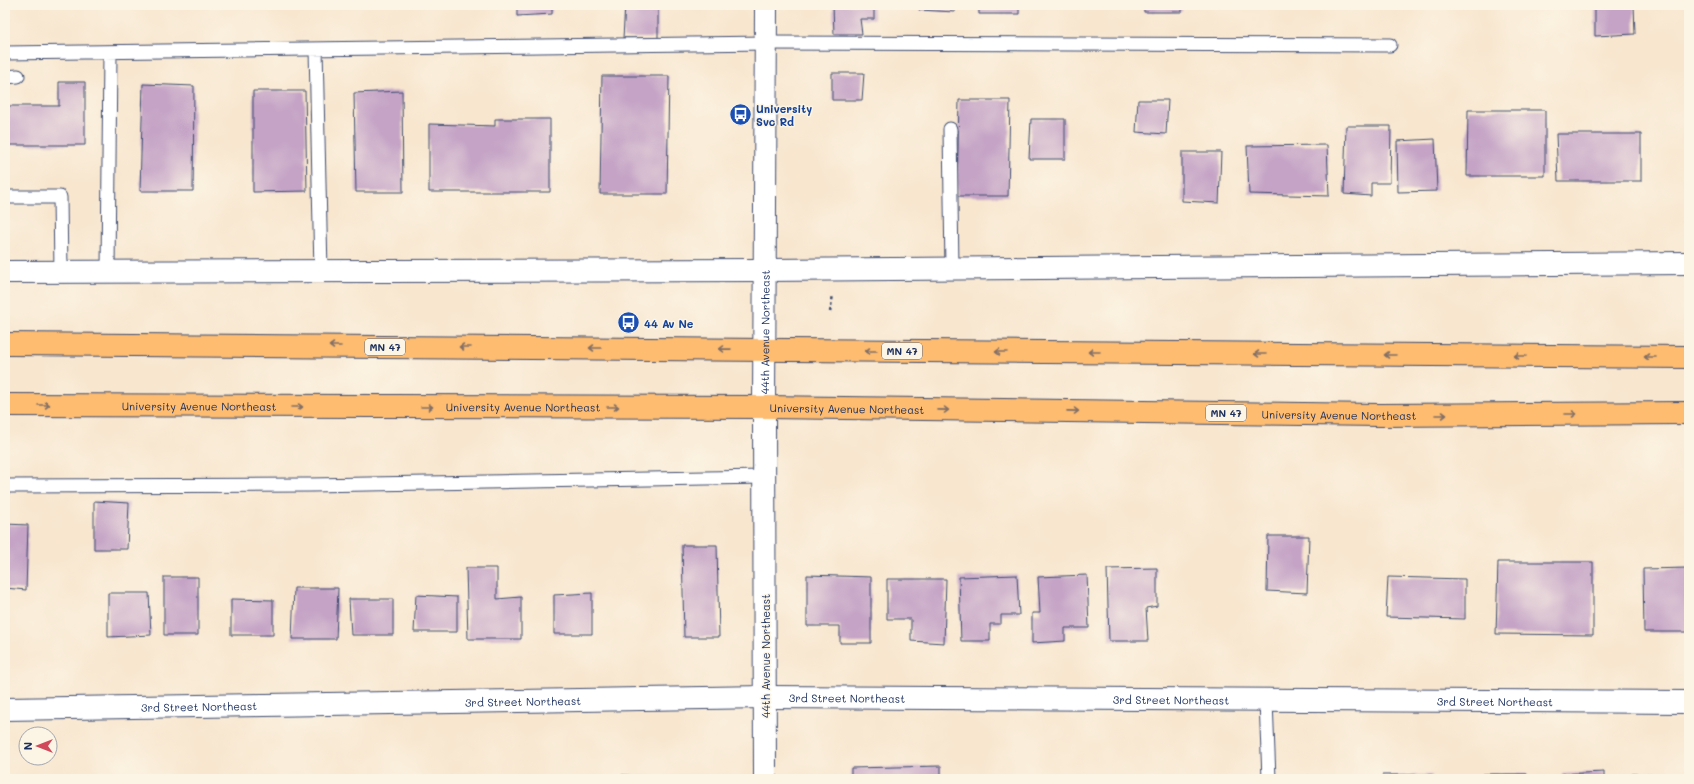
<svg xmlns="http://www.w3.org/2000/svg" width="1694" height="784" font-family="Mali,sans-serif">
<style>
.building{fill:#c4a3c6}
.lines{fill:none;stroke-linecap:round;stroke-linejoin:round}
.service-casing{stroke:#3c4a6f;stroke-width:15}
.minor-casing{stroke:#3c4a6f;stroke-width:24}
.tertiary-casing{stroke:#3c4a6f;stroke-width:24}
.primary-casing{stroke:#3c4a6f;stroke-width:24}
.path{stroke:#3c4a6f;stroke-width:2.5;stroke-dasharray:3 3;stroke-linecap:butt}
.service{stroke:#fff;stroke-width:13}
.minor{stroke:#fff;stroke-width:22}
.tertiary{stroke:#fff;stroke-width:22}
.primary{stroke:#fdbc6f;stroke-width:22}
.oneway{stroke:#816e66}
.labels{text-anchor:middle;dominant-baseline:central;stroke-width:3;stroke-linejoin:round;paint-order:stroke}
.shield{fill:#fcf5e5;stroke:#5e6a86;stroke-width:1}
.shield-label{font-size:10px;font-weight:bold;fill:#1b2f5e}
.transit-label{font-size:11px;font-weight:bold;fill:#164399;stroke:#fcf5e5;text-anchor:start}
.street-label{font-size:11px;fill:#1b2f5e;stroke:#fcf5e5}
</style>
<rect width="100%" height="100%" fill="#fcf5e5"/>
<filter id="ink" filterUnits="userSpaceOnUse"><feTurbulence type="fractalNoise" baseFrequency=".025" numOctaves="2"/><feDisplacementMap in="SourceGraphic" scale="8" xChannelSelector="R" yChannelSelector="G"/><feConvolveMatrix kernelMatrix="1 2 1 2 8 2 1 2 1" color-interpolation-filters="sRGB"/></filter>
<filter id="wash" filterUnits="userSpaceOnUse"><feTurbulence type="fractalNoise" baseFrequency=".012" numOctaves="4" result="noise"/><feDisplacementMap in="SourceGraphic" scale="16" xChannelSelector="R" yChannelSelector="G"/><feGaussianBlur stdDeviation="0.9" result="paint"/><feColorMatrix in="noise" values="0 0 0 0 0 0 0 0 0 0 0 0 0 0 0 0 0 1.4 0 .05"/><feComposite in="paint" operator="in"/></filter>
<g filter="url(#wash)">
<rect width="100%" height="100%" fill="#f8e6cf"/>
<g id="blocks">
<!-- building -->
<path class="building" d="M517 5H552V14L517 16Z
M625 5H658V38H623Z
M833 5H874V19H860L862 34H834Z
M919 5H955V12L919 10Z
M979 5H1019V14H979Z
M1144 5H1182V12H1144Z
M1595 5H1634L1635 34 1595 36Z
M832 73H864L862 100H832Z
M602 76H669L667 194H600Z
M59 82H85V145H5V106H59Z
M143 84 194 86 193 191H140Z
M253 91H305L307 191 253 192Z
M402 91 403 192H356L354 93Z
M959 100H1010L1008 196H957Z
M1138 100H1168L1166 134 1136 132Z
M1468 110H1545V176H1467Z
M495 119H550V192H429V124L495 126Z
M1031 119H1065V159H1029Z
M1346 126H1391L1390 183H1371V196L1344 194Z
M1556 134H1641V181H1558Z
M1435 139 1437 191 1398 192 1397 141Z
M1327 145 1329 196 1249 194 1247 146Z
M1182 152H1221L1219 203 1182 201Z
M94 501 129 503 127 549H94Z
M5 524 28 525 26 590 5 588Z
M1268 536H1309L1307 593 1267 591Z
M682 545H717L719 637H684Z
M1498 562H1593V635L1496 634Z
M466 568H497V599L521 597V639H468Z
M1157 568V606L1146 608 1148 641H1109L1107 569Z
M1689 568V632H1644L1643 569Z
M807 575 871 577V643H840V626H807Z
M1017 575 1019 615H1001V624H990V641H961L959 577Z
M1087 575 1089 628H1065V641L1032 643V613H1040L1038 577Z
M164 577H198V635H164Z
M1388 577 1465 579V619L1386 617Z
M887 579H946L944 643 911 641V619H887Z
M294 588H338L336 639H292Z
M108 593H149L151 635 108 637Z
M592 593V634H554V595Z
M416 595 457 597V632H414Z
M231 599 273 600V635H231Z
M349 599H393V635H351Z
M941 766V779H851V768Z
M1604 772V779H1562V774Z
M1483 774H1527V779H1483Z
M1632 774 1672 775 1671 779H1631Z
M622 775 658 777V779H622Z
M1382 775H1432V779H1382Z"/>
</g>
</g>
<g filter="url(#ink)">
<use href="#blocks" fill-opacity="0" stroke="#3c4a6f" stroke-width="1"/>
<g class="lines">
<defs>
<path id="service" d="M316 49 321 271
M5 53 766 43 1390 45
M5 77 18 76
M950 129 952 268
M5 197H60L61 272
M108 271 110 52
M5 486 310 485 764 477
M1266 700 1269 779"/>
<g id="minor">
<path d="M764 270 1689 263"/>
<path id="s1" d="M5 709 765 697 1689 702"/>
</g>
<g id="tertiary">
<path d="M5 272 764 270"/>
<path id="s2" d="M765 779 764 407 766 5"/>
</g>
<g id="primary">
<path d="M5 344 1689 357"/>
<path id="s3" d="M5 405 764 407 1380 415 1689 413"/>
</g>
</defs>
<!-- service casing -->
<use href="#service" class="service-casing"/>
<!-- minor casing -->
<use href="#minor" class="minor-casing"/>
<!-- tertiary casing -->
<use href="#tertiary" class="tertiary-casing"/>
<!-- primary casing -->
<use href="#primary" class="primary-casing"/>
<!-- path -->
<path class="path" d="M830 312 833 295"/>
<!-- service -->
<use href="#service" class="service"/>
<!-- minor -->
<use href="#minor" class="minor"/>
<!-- tertiary -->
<use href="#tertiary" class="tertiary"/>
<!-- primary -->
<use href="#primary" class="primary"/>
</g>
<!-- one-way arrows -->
<defs><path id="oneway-shaft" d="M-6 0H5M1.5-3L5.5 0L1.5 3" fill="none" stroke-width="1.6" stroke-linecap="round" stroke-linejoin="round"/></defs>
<g class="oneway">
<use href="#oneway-shaft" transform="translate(335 346) rotate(-180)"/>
<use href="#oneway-shaft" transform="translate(465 347) rotate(-180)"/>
<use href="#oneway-shaft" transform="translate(595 348) rotate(-180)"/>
<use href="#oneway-shaft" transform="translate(725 349) rotate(-179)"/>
<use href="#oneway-shaft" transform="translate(871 351) rotate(-180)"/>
<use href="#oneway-shaft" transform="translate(1001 352) rotate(-180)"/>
<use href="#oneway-shaft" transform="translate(1094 352) rotate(-180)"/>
<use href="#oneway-shaft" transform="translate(1260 354) rotate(-180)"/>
<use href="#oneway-shaft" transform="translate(1390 355) rotate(-180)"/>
<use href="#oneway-shaft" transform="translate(1520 356) rotate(-180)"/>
<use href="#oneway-shaft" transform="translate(1650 357) rotate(-180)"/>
<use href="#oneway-shaft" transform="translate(44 405)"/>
<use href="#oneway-shaft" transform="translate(297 407)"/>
<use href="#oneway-shaft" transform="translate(427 407)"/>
<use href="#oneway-shaft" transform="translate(613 407)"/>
<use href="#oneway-shaft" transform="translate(943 410) rotate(1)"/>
<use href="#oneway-shaft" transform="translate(1073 411) rotate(1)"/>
<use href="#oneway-shaft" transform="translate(1571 414)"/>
<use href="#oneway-shaft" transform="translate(1441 415)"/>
</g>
</g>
<!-- icons -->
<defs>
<symbol id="bus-disc" viewBox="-11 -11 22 22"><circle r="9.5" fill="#1a4fb4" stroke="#fcf5e5"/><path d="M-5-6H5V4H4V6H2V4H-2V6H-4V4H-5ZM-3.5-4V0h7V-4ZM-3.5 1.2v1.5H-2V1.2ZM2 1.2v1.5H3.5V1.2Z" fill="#fff"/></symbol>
</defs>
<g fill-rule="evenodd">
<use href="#bus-disc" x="728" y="102" width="25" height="25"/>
<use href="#bus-disc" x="616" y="310" width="25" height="25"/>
</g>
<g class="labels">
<!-- shield labels -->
<g class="shield">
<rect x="365" y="339" width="40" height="16" rx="3"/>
<rect x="882" y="343" width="40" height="16" rx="3"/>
<rect x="1206" y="405" width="40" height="16" rx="3"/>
</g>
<g class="shield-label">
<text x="385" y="347">MN 47</text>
<text x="902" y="351">MN 47</text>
<text x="1226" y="413">MN 47</text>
</g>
<!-- transit labels -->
<g class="transit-label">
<text x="756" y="108">University<tspan x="756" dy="13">Svc Rd</tspan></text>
<text x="644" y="323">44 Av Ne</text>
</g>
<!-- street labels -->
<g class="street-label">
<text stroke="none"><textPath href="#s2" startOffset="447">44th Avenue Northeast</textPath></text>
<text stroke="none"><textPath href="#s3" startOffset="194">University Avenue Northeast</textPath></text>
<text stroke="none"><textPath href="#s3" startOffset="518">University Avenue Northeast</textPath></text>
<text stroke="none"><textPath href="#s3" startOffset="842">University Avenue Northeast</textPath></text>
<text stroke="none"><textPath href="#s3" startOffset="1334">University Avenue Northeast</textPath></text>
<text transform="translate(765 656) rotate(-90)">44th Avenue Northeast</text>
<text stroke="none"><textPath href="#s1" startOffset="842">3rd Street Northeast</textPath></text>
<text stroke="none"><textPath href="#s1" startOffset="1166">3rd Street Northeast</textPath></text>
<text stroke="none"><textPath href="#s1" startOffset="518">3rd Street Northeast</textPath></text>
<text stroke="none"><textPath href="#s1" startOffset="1490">3rd Street Northeast</textPath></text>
<text stroke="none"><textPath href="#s1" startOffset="194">3rd Street Northeast</textPath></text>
</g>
</g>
<!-- margin -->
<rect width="1694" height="784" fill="none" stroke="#fcf5e5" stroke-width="20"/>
<!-- north arrow -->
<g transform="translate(38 746) rotate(270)"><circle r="19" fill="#fcf5e5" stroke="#a2a6af"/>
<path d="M0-3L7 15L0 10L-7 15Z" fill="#d1495b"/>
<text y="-6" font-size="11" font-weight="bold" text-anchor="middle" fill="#1b2f5e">N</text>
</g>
</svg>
